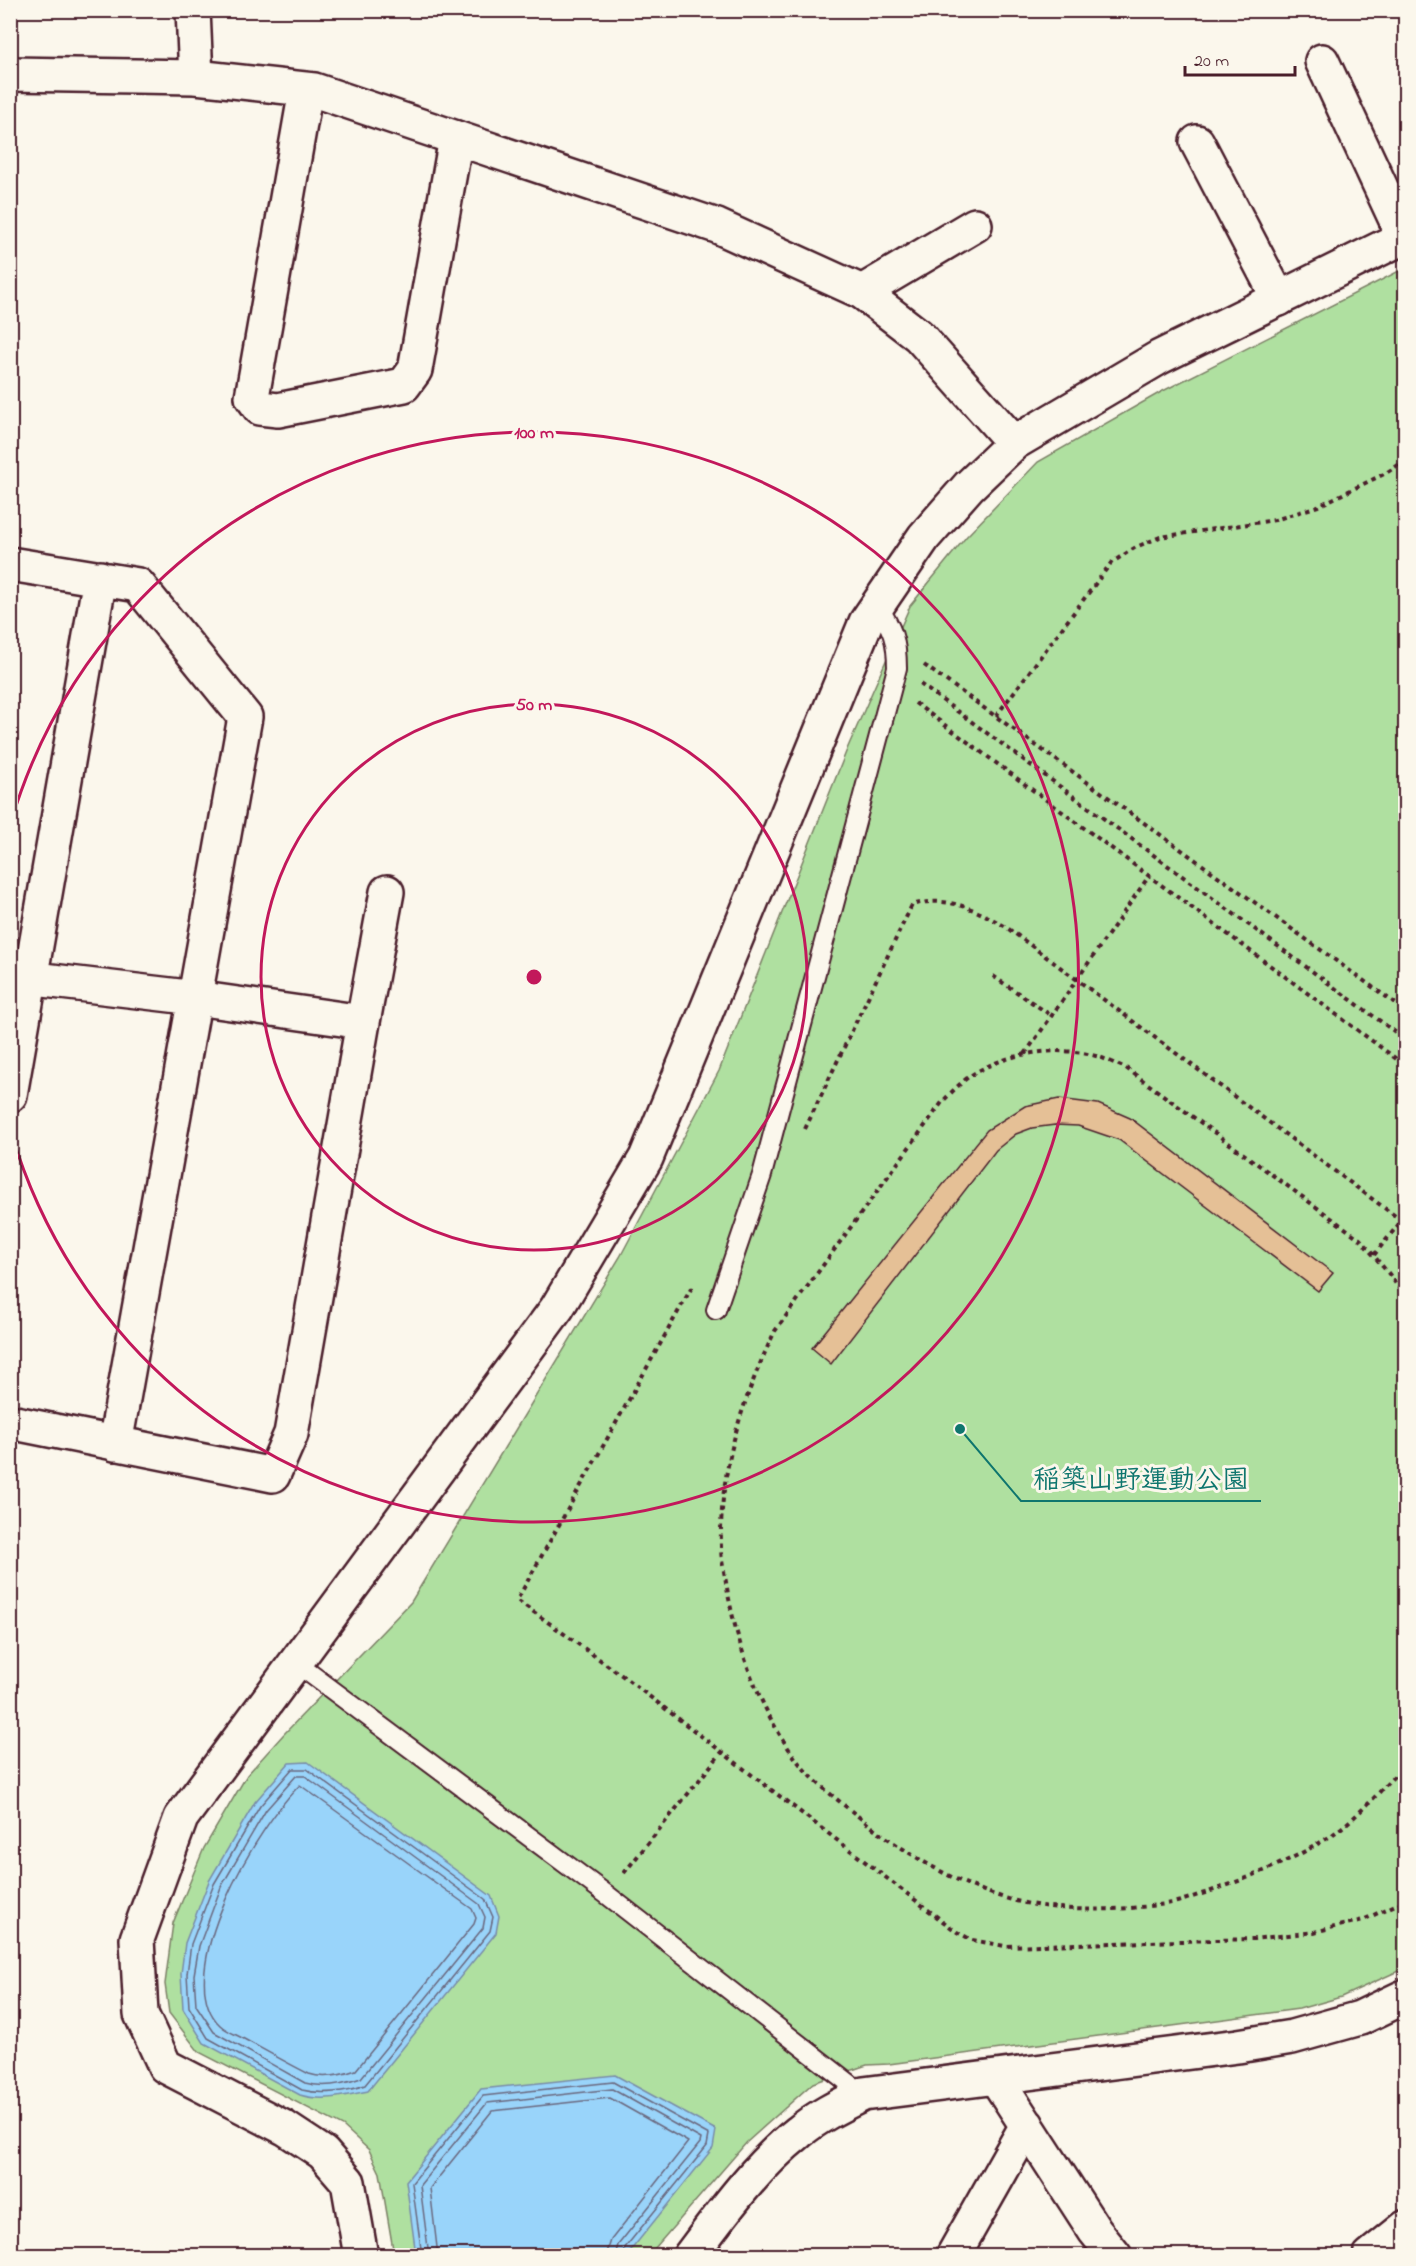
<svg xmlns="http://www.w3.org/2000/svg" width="1416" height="2266" font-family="'Indie Flower','Klee One',sans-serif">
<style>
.green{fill:#afe0a0;stroke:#7c8066;stroke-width:1.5}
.water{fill:#99d4fa;stroke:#798ca7;stroke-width:1.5}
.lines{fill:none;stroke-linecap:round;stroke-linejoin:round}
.shore{stroke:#6a677e;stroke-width:1.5}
.building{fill:#e5c096;stroke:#4a1f2b;stroke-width:1.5}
.service-casing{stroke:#4a1f2b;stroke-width:22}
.minor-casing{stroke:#4a1f2b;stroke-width:38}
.tertiary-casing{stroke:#4a1f2b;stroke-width:38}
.path{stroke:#4a1f2b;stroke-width:4;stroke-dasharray:4.5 4.5;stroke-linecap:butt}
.service{stroke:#fbf7ec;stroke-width:18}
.minor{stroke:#fbf7ec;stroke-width:33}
.tertiary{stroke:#fbf7ec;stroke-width:33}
.ring{fill:none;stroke:#c2185b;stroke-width:3}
.centre{fill:#c2185b;stroke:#fbf7ec;stroke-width:3}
.ring-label{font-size:18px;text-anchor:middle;font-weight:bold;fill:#c2185b;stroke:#fbf7ec;stroke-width:6;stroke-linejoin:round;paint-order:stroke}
.leader{fill:none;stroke:#0f766e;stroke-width:2}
.callout-dot{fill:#0f766e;stroke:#fbf7ec;stroke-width:2}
.callout-label{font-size:27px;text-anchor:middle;font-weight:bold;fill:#0f766e;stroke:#fbf7ec;stroke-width:6;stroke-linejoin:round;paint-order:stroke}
</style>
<rect width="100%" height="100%" fill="#fbf7ec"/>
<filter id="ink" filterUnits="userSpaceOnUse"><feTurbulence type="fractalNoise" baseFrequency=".0167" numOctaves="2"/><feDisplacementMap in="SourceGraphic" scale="12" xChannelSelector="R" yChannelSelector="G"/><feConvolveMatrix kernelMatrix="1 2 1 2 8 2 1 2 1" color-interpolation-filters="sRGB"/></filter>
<g filter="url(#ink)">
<!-- green -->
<path class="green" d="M1405 268V1968L1341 1997 1299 2009 889 2064 867 2065 813 2083 747 2142 648 2256 394 2255 380 2173 369 2150 343 2126 199 2052 169 2013 165 1984 173 1923 204 1848 247 1775 283 1735 411 1602 620 1257 719 1071 848 747 910 606 966 537 1038 462 1161 392Z"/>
<!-- water -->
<path class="water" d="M308 1762 491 1896 499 1916 496 1933 368 2091C345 2096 322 2102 300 2095L204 2043 183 2009 181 1974 185 1943 209 1881 255 1802 289 1763Z
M615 2075 716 2130 713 2148 627 2255H416L406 2181 481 2089Z"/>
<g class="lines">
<!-- shore -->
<path class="shore" d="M292 1769H307L485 1899 493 1917 490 1931 365 2085C346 2092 321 2095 302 2090L208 2038 189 2007 187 1974 191 1944 214 1884 260 1806Z
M296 1776H305L479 1904 485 1917 483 1928 361 2078C344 2084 322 2088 305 2083L214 2032 196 2005 194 1975 199 1946 221 1887 266 1810Z
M300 1785 472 1909 476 1918 474 1924 356 2070C342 2075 323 2079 309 2074 287 2063 266 2051 244 2039 237 2035 226 2031 220 2025 168 1975 259 1824 300 1785Z
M422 2256 412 2183 483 2096 613 2082 709 2135 707 2146 624 2249 623 2256
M429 2256 420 2185 487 2103 612 2089 701 2139 700 2143 618 2245 615 2256
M438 2256 430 2188 492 2111 610 2098 688 2142 611 2240 606 2256"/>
</g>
<!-- building -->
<path class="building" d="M1059 1099 1098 1104 1130 1118 1333 1273 1318 1291 1119 1140 1078 1126 1055 1125 1032 1128 1016 1134 996 1150 831 1364 812 1348 987 1130 1025 1106Z"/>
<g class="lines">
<defs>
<path id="service" d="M716 1310 762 1175 897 668C897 639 892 629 877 604
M296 1663 606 1894 863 2094"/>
<path id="minor" d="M193 10 196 77
M1322 61 1404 237
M306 90 252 397 260 408 278 410 404 385 415 370 456 138
M1197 142 1279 299
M862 292 975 225
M10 564 138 585 245 717 115 1444
M10 976 196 998 363 1022 291 1434 273 1475 10 1422
M363 1022 387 892
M10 1095 100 578
M996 2078 1095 2231 1115 2256
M953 2256 1027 2125
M1370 2256 1406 2227"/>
<path id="tertiary" d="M10 74 196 77 314 90 717 226 862 292 919 336 1014 443
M361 2256 348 2182 323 2153 285 2128 165 2066 141 2014 137 1939 181 1818 557 1308 646 1158 866 622 924 537 969 486 1014 443 1160 357 1406 236
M690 2256C723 2212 756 2166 799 2132 818 2116 841 2105 863 2094L1238 2046 1292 2037 1360 2018 1406 1996"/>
</defs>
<!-- service casing -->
<use href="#service" class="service-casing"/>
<!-- minor casing -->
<use href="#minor" class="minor-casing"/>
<!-- tertiary casing -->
<use href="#tertiary" class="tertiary-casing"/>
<!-- path -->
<path class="path" d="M924 665 1406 1011
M920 684 1406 1040
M915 703 1406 1066
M996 716 1111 563 1136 547 1160 537 1275 520 1318 506 1386 473 1406 460
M993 976 1052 1016
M1025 1054 1149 876
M805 1129 912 905C947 895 976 909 1006 927L1406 1224
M1374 1255 1406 1215
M692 1287 517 1600 624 1677 957 1932 972 1940 1005 1946 1254 1939 1314 1932 1363 1920 1406 1900
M1406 1298 1389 1274 1360 1239 1126 1068C1116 1064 1106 1059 1096 1056 1056 1045 1005 1053 970 1076 960 1083 951 1093 943 1101L775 1331C742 1399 719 1471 721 1547 721 1559 724 1571 726 1582 736 1645 760 1712 799 1763 815 1783 839 1801 859 1817 905 1853 959 1887 1016 1901 1066 1913 1121 1911 1172 1903 1183 1901 1194 1896 1205 1893 1247 1879 1289 1862 1326 1839 1357 1819 1382 1789 1406 1763
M624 1873 722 1752"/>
<!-- service -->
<use href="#service" class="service"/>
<!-- minor -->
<use href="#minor" class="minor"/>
<!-- tertiary -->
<use href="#tertiary" class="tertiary"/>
</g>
</g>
<!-- distance rings -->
<g class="ring">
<circle cx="534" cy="977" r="273"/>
<path d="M11 822A545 545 0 1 1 11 1132"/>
</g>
<circle cx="534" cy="977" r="9" class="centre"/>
<g class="ring-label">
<text x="534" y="438">100 m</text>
<text x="534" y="710">50 m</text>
</g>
<!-- callouts -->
<path class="leader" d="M960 1429L1021 1501H1261"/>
<circle class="callout-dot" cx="960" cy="1429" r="6"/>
<g class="callout-label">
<text x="1141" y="1488">稲築山野運動公園</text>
</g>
<!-- margin -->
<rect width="1416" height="2266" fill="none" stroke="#fbf7ec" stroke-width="36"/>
<rect x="18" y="18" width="1380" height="2230" fill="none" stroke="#4a1f2b" stroke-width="2" filter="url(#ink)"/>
<!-- scale -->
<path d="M1185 66v9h110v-9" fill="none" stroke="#4a1f2b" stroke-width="3"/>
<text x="1194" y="66" font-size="18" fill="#4a1f2b" stroke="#fbf7ec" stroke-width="4.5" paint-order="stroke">20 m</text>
</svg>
